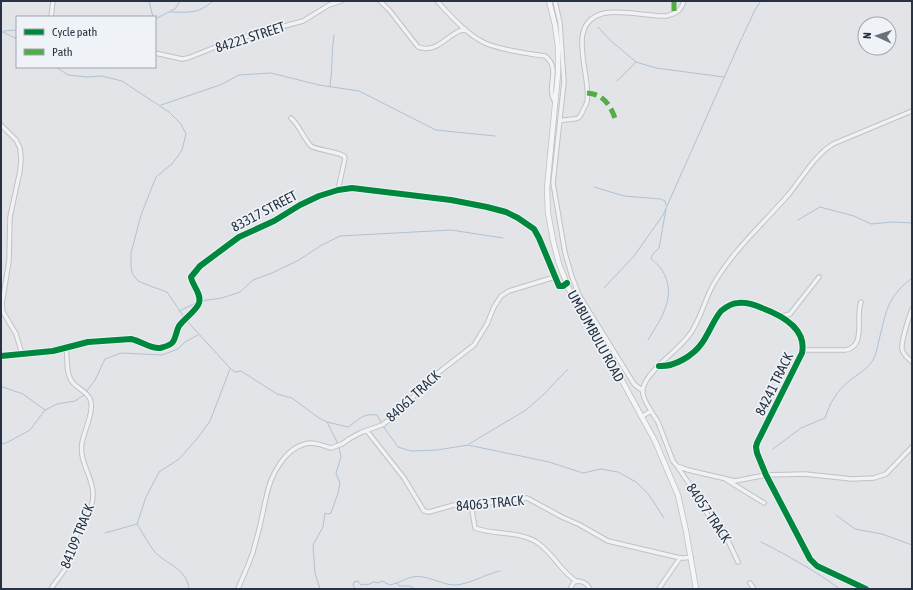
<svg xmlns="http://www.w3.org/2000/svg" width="913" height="590" font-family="'Asap Condensed',sans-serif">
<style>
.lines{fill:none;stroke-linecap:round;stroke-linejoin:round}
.stream{stroke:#aec2d4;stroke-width:1}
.minor-casing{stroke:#c0c2c5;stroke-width:5.5}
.major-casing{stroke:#bec1c5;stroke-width:6}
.minor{stroke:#f1f2f3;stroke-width:3.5}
.major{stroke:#f5f5f6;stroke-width:4.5}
.quiet{stroke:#53ac46;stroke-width:5;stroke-dasharray:10 5;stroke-linecap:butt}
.cycleway-casing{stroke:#eff3f7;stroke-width:8}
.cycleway{stroke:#00873e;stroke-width:6}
.labels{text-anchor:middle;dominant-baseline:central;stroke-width:3.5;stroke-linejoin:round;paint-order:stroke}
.street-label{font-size:14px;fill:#273242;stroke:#eff3f7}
</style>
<rect width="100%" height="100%" fill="#e2e4e7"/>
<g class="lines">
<!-- stream -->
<path class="stream" d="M149 1 153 17
M170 11 175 9 180 1
M168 12C188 12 197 15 213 1
M155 19 167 13
M598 27 610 40 636 62 656 68 724 77
M1 31 17 39
M4 31 17 30
M56 67 68 75 87 77 102 76 122 81 169 112 181 124 186 134 182 150 172 164 156 177 141 215 131 253V266L132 273 138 281 153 287 167 292 184 317
M617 81 636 62
M330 86C333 69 331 52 334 35
M161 105 220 85 239 75 271 73 319 85 359 91 436 130 495 136
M594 187 624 196 661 199 665 201 666 205
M798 220 820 207 854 216 871 224 892 222 912 223
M604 288 634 256 663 215 739 44 755 10 761 1
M201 301 222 298 240 292 253 280 272 273 299 260 320 246 340 236 451 230 503 238
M179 311 198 302
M186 320 230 368 235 372 241 371 277 394 292 398 319 418 327 422 338 444
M648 340C661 318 678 296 662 270 659 265 654 262 651 258L653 254 659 248 666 209
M1 387H3L23 394 45 410
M86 392 95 380 105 359 121 353 162 355 178 349 185 342 198 335
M327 422 348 427C359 420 362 413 377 415L382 424
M383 426 398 447 411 451 437 450 468 445 549 462 583 473 601 469 618 472 636 482 649 495 664 518
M1 444 6 443 30 430 45 410 57 404 75 401 84 395
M469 444 526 410 544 394 568 369
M773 449 801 428 825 418C830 403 836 392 848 382 857 374 867 370 873 360 877 353 878 343 880 336 887 308 888 297 912 278
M836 515 855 529 882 534 912 545
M105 533 137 524
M761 542C789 556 815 571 840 589
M397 583C402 581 407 578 412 577 427 574 441 585 455 585 471 584 485 574 500 571
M189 589C187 568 165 564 154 551 148 543 143 533 137 524L146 497 159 472 179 459 197 439 210 421 230 369
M320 589 315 573 313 545 323 527 325 513 328 514 331 513 338 493 340 483 336 473 341 457 339 447
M355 589 353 585 354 582 358 581 361 585 364 584 367 585 374 582 378 583 382 581 390 585 397 583 399 586H410L415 589"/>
<defs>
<path id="minor" d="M380 1 390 11 418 47C439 54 447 33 465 29
M437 1C451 16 466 34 485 43 498 49 530 54 545 56 562 69 545 87 555 102
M555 1 560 23 564 82 553 183 565 253 572 277 579 295 634 384 643 391
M51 17 53 1
M155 53 182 59 188 58 233 40 303 21 329 5 341 1
M291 118C300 126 303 138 311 146 316 150 336 151 344 156L345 158 338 190
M560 121C566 119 574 120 578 118 581 116 582 113 583 110 585 107 586 105 587 102 592 75 563 22 605 13 621 10 648 16 666 16 675 14 681 11 684 1
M1 125 16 140 20 148 21 159 20 171 10 217 9 261 2 304 3 312 16 334 22 354
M912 309C909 317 901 341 902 349 903 355 908 358 912 362
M783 316 790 314 819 277
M803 350H845C867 347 855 317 861 302
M1 356 53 351 88 342 131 339C141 341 151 349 160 348 164 347 169 346 172 343 176 339 176 331 179 326 184 319 197 310 199 303 202 294 192 285 191 277L200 266 239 237 274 221 300 205 319 196 338 190 352 188 451 200 487 207 506 212 518 218 534 229 539 238 559 286H563L567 283
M659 366C674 367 693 356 702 343 709 333 713 321 721 311 726 307 732 303 738 303 745 302 755 305 762 308 781 315 807 328 802 353L757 443 756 447 757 453 766 475 810 559 817 566 866 589
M651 411 658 422 673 461 677 466 688 470 735 481 766 475 805 474 852 479 874 478 886 474 912 447
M641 417 651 411C646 402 639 393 645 383 653 366 679 350 690 334 701 319 704 301 713 285 733 250 764 223 789 194 803 177 814 156 833 144L912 111
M367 431 404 478 424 511 429 512 454 505 499 502 527 498 562 517 580 525 608 541 676 557 684 558 691 557
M677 466 695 492 708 515 718 523 723 530 738 562
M725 479 764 503
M471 504 475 528C493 535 517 531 535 541 553 552 559 570 576 581
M750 583 754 589
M51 589C55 582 61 576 65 569 69 561 69 551 73 543 79 527 94 511 93 493 92 475 79 462 82 443 84 431 95 410 90 399 87 392 79 389 74 384 65 375 68 359 66 347
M238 589C243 576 249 564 253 552 256 540 260 528 262 516 264 510 264 504 266 498 270 476 285 446 310 443 317 443 324 446 331 448L342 444 349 439 362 432 382 425 393 417 434 376 474 345 487 324 494 307 501 296 509 291 555 277
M570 589 574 582C581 580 587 583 590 589
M659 589 660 587 680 558"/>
<path id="major" d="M549 1 555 25 558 47V74L547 188 548 213 553 240 559 264 569 289 582 317 620 377 655 441 678 495 686 531 696 589"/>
</defs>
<!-- minor casing -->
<use href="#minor" class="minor-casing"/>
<!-- major casing -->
<use href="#major" class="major-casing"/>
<!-- minor -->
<use href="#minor" class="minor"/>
<!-- major -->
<use href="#major" class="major"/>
<!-- quiet -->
<path class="quiet" d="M674 1V14
M587 93C604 94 611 106 616 121"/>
<defs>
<path id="cycleway" d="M1 356 53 351 88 342 131 339C141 341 151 349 160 348 164 347 169 346 172 343 176 339 176 331 179 326 184 319 197 310 199 303 202 294 192 285 191 277L200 266 239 237 274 221 300 205 319 196 338 190 352 188 451 200 487 207 506 212 518 218 534 229 539 238 559 286H563L567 283
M659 366C674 367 693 356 702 343 709 333 713 321 721 311 726 307 732 303 738 303 745 302 755 305 762 308 781 315 807 328 802 353L757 443 756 447 757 453 766 475 810 559 817 566 866 589"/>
</defs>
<!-- cycleway casing -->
<use href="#cycleway" class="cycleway-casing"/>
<!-- cycleway -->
<use href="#cycleway" class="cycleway"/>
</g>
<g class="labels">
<!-- street labels -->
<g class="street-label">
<text transform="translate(250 37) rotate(-18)">84221 STREET</text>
<text transform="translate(264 211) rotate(-28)">83317 STREET</text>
<text transform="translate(596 336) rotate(61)">UMBUMBULU ROAD</text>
<text transform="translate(774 384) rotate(-64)">84241 TRACK</text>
<text transform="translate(413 396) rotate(-43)">84061 TRACK</text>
<text transform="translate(490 503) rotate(-5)">84063 TRACK</text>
<text transform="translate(709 513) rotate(56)">84057 TRACK</text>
<text transform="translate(77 536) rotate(-68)">84109 TRACK</text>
</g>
</g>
<!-- border -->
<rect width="913" height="590" fill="none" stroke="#273242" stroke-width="4"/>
<!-- legend -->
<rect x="16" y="16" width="140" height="52" fill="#eff3f7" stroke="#9fa6af"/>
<rect x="24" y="29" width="20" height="6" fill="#00873e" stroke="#9fa6af"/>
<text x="52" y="36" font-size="12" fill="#273242">Cycle path</text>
<rect x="24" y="49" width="20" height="6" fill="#53ac46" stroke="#9fa6af"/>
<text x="52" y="56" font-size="12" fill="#273242">Path</text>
<!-- north arrow -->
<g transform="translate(877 36) rotate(273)"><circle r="19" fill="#eff3f7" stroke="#9fa6af"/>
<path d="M0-3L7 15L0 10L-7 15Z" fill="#68707c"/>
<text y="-6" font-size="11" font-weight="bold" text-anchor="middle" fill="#273242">N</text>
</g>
</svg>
